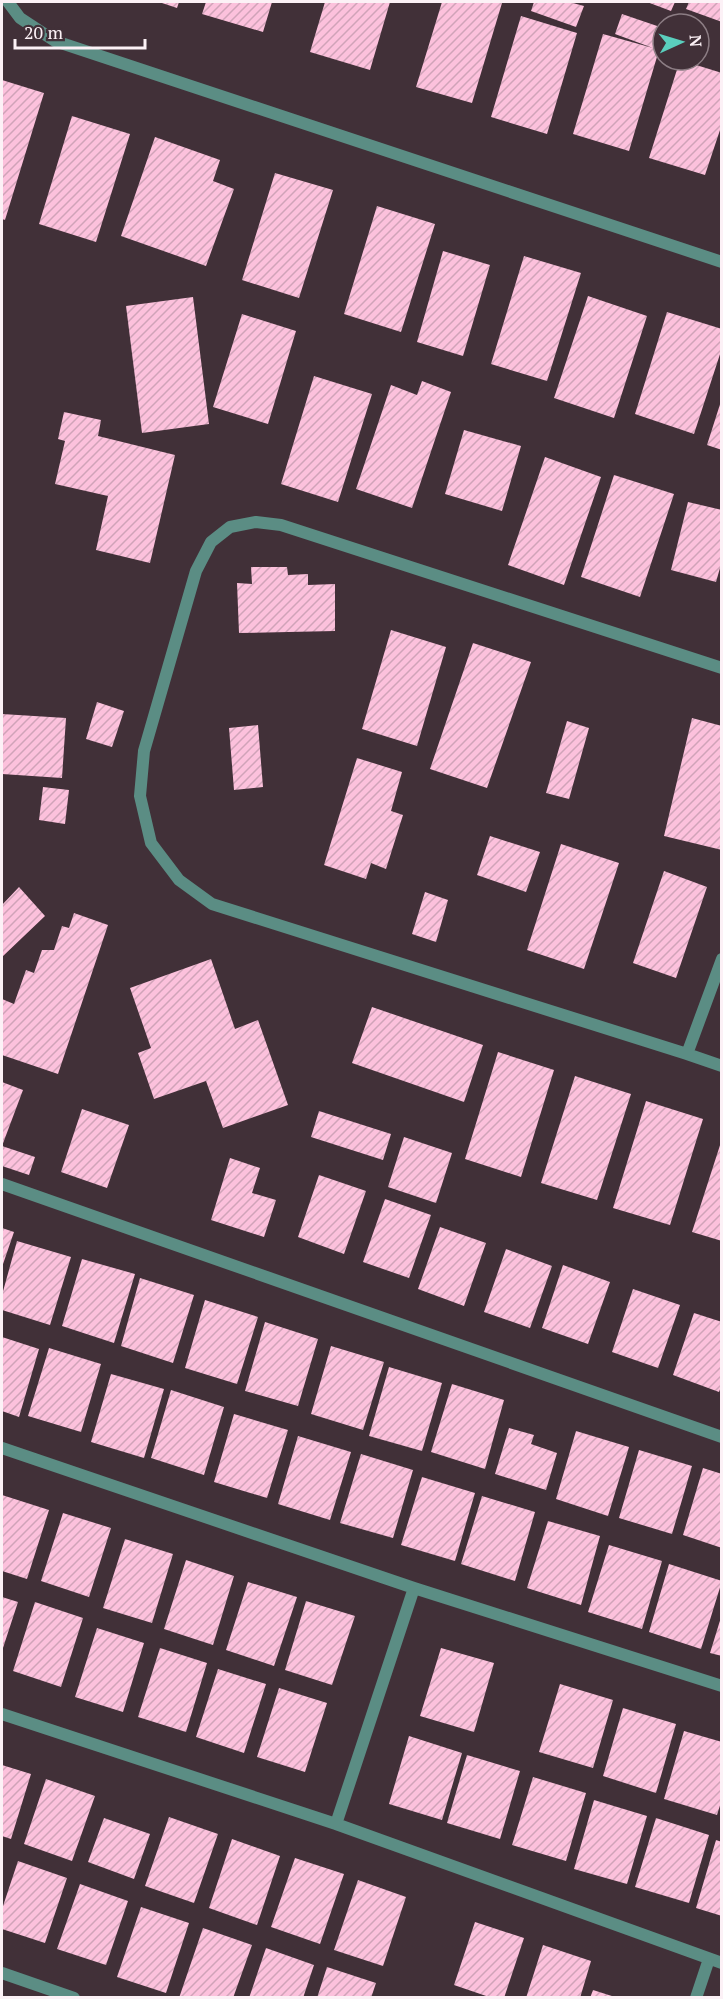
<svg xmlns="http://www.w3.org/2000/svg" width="723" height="1999" font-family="'PT Serif',serif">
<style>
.building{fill:url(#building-hatch)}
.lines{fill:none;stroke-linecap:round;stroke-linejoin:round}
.street{stroke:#5b8d84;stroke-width:12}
</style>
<defs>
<pattern id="building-hatch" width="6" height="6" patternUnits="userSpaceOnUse" patternTransform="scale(1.5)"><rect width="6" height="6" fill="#fcc1dc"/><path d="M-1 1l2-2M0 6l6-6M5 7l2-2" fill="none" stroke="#d0a3b8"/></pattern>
</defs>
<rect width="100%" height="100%" fill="#413038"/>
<!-- building -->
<path class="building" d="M159 2H179L177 8Z
M206 2H272L263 32 202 14Z
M325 2H390L370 70 310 52Z
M442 2 502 3 472 103 416 87Z
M534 2H569L584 6 576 27 531 11Z
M647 2H675L671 11Z
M689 2H722V22L686 9Z
M622 14 663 28V44L661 50H659L629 151 573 134 603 34 653 48 615 34Z
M521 16 577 33 547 134 491 117Z
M680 60 722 73V124L705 175 649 158Z
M2 80 44 93 5 220 2 219Z
M72 116 130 134 96 242 39 224Z
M155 137 220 160 213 181 234 189 206 266 121 236Z
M275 173 333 190 299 298 242 280Z
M377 206 435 224 401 332 344 314Z
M443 251 490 265 463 356 417 342Z
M524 256 581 273 547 381 491 364Z
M588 296 647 316 614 418 554 398Z
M193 297 209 424 142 433 126 306Z
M667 312 722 329V348L694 434 635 414Z
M242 314 296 331 268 424 213 407Z
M314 376 372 394 338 502 281 484Z
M422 381 451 392 412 508 356 489 391 385 417 395Z
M722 398V450L707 445Z
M64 412 101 420 98 436 175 455 150 563 96 550 108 496 55 484 65 441 58 439Z
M464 430 521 446 502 511 445 494Z
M545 457 601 477 564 585 508 565Z
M614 475 674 494 640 597 581 577Z
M688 502 722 510V561L716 582 671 570Z
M251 567H287L288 575 308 574V585L335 584V631L239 633 237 583 252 584Z
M391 630 446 647 417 746 362 729Z
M473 643 531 662 487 788 430 769Z
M97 702 124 711 112 747 86 739Z
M2 714 66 718 62 778 2 774Z
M692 718 722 726V850L664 836Z
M567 721 589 728 569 799 546 793Z
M258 725 263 787 234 790 229 728Z
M357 758 402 772 391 811 403 815 386 869 371 863 366 879 324 865Z
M43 787 69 790 65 824 39 820Z
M490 836 540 852 526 892 477 875Z
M561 844 619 863 584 969 527 950Z
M664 871 707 887 676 978 633 963Z
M19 887 45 916 2 957V905Z
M425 892 448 900 436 942 412 934Z
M74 913 108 925 58 1074 2 1055V999L14 1004 26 970 34 973 42 950H54L62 926 69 928Z
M211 959 235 1029 258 1020 288 1105 223 1128 206 1081 154 1099 138 1053 151 1048 130 988Z
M372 1007 483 1045 464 1102 352 1063Z
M498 1052 554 1070 521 1177 465 1159Z
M575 1076 631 1094 597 1200 541 1183Z
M2 1082 23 1090 2 1146 35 1157 29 1175 2 1166Z
M646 1101 703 1119 670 1225 613 1208Z
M82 1109 129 1125 107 1188 61 1172Z
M319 1111 391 1134 383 1160 311 1137Z
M404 1137 452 1153 436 1203 388 1187Z
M722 1139V1241L692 1232Z
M230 1158 260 1168 252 1193 276 1200 264 1237 211 1220Z
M319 1175 366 1191 344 1254 298 1237Z
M385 1199 431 1215 409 1278 363 1262Z
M440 1227 486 1243 464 1306 418 1289Z
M2 1228 14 1232 2 1267Z
M17 1241 71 1257 50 1325 2 1310V1295Z
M506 1249 552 1266 530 1328 484 1312Z
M82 1259 135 1274 114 1343 62 1326Z
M563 1265 610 1282 588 1344 542 1328Z
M140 1278 194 1295 173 1363 121 1346Z
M633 1289 680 1305 658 1368 612 1352Z
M205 1300 258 1317 237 1384 185 1368Z
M694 1313 722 1322V1384L719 1392 673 1375Z
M265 1322 318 1339 298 1406 245 1391Z
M2 1337 39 1349 19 1417 2 1411Z
M331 1346 384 1362 363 1430 311 1414Z
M49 1348 101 1364 81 1432 28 1416Z
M389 1367 442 1383 422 1451 369 1436Z
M111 1374 164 1389 144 1458 91 1442Z
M452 1384 504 1400 485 1469 431 1452Z
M171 1390 224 1407 204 1475 151 1458Z
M234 1414 288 1430 267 1498 214 1482Z
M509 1428 534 1435 531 1444 557 1453 546 1490 495 1474Z
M576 1431 629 1447 608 1516 556 1499Z
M298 1436 351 1452 330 1520 278 1504Z
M639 1450 692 1466 672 1534 619 1518Z
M361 1454 413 1470 393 1538 340 1523Z
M703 1468 722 1474V1548L683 1535Z
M422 1477 475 1493 455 1561 401 1545Z
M2 1495 49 1510 27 1579 2 1571Z
M482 1496 535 1512 515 1581 461 1564Z
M63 1513 111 1528 89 1597 41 1581Z
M548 1521 600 1536 581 1605 527 1588Z
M125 1539 173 1554 152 1623 103 1608Z
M609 1545 662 1561 642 1629 588 1612Z
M186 1560 234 1576 213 1645 164 1629Z
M669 1564 722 1581 701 1649 649 1632Z
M248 1582 297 1597 274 1666 226 1650Z
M2 1597 18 1602 2 1651Z
M306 1601 355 1616 332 1685 285 1670Z
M35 1602 83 1618 61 1687 13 1671Z
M722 1614V1656L710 1653Z
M97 1628 144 1643 123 1712 75 1697Z
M160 1648 207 1663 186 1732 138 1717Z
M441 1648 494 1663 474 1732 420 1716Z
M218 1669 266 1684 244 1753 196 1737Z
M560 1684 613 1700 593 1768 539 1752Z
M279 1688 327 1703 305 1772 257 1757Z
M623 1708 676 1724 656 1793 603 1776Z
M684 1731 722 1742V1799L717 1815 664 1799Z
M409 1736 462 1753 442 1820 389 1804Z
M467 1755 520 1771 500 1839 447 1823Z
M2 1765 31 1774 11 1839 2 1836Z
M533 1777 586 1793 566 1861 512 1845Z
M46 1779 95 1796 72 1861 24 1844Z
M594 1800 647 1816 627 1884 574 1869Z
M169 1817 218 1834 194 1903 145 1886Z
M104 1818 150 1834 134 1879 88 1862Z
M656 1818 709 1835 689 1903 635 1887Z
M232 1839 280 1856 257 1925 209 1908Z
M716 1840 722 1842V1916L696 1908Z
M295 1858 344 1874 320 1944 271 1927Z
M18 1861 67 1878 45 1943 2 1929V1909Z
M358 1880 406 1897 383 1966 334 1950Z
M80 1884 128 1901 106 1965 57 1949Z
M141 1907 189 1923 166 1993 117 1977Z
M475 1922 524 1938 504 1998H492L454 1985Z
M203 1928 252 1945 233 1998H179Z
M543 1945 591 1961 580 1998H526Z
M266 1948 314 1965 303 1998H249Z
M327 1967 376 1983 371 1998H317Z
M593 1990 615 1997V1998H590Z"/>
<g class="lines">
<!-- street -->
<path class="street" d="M8 2 20 18 55 41 722 262
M722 668 281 525 256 522 230 527 211 542 196 571 144 751 140 796 151 843 179 880 212 904 687 1054 722 1066
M687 1054 722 959
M2 1184 722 1437
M2 1448 414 1588 722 1686
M2 1714 336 1824 722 1963
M336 1824 414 1588
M2 1973 74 1998
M696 1998 709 1959"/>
</g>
<!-- border -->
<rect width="723" height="1999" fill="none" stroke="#fcf1f6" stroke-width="6"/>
<!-- north arrow -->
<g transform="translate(681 42) rotate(86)"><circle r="28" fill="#413038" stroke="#8c7d84" stroke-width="1.5"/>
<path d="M0-4.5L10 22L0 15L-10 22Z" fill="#5acebd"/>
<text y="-9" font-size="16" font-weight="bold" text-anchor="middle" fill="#fcf1f6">N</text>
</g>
<!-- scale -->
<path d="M15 39v9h130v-9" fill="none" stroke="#fcf1f6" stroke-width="3"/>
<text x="24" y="39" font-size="18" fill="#fcf1f6" stroke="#413038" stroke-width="4.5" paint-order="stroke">20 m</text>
</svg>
